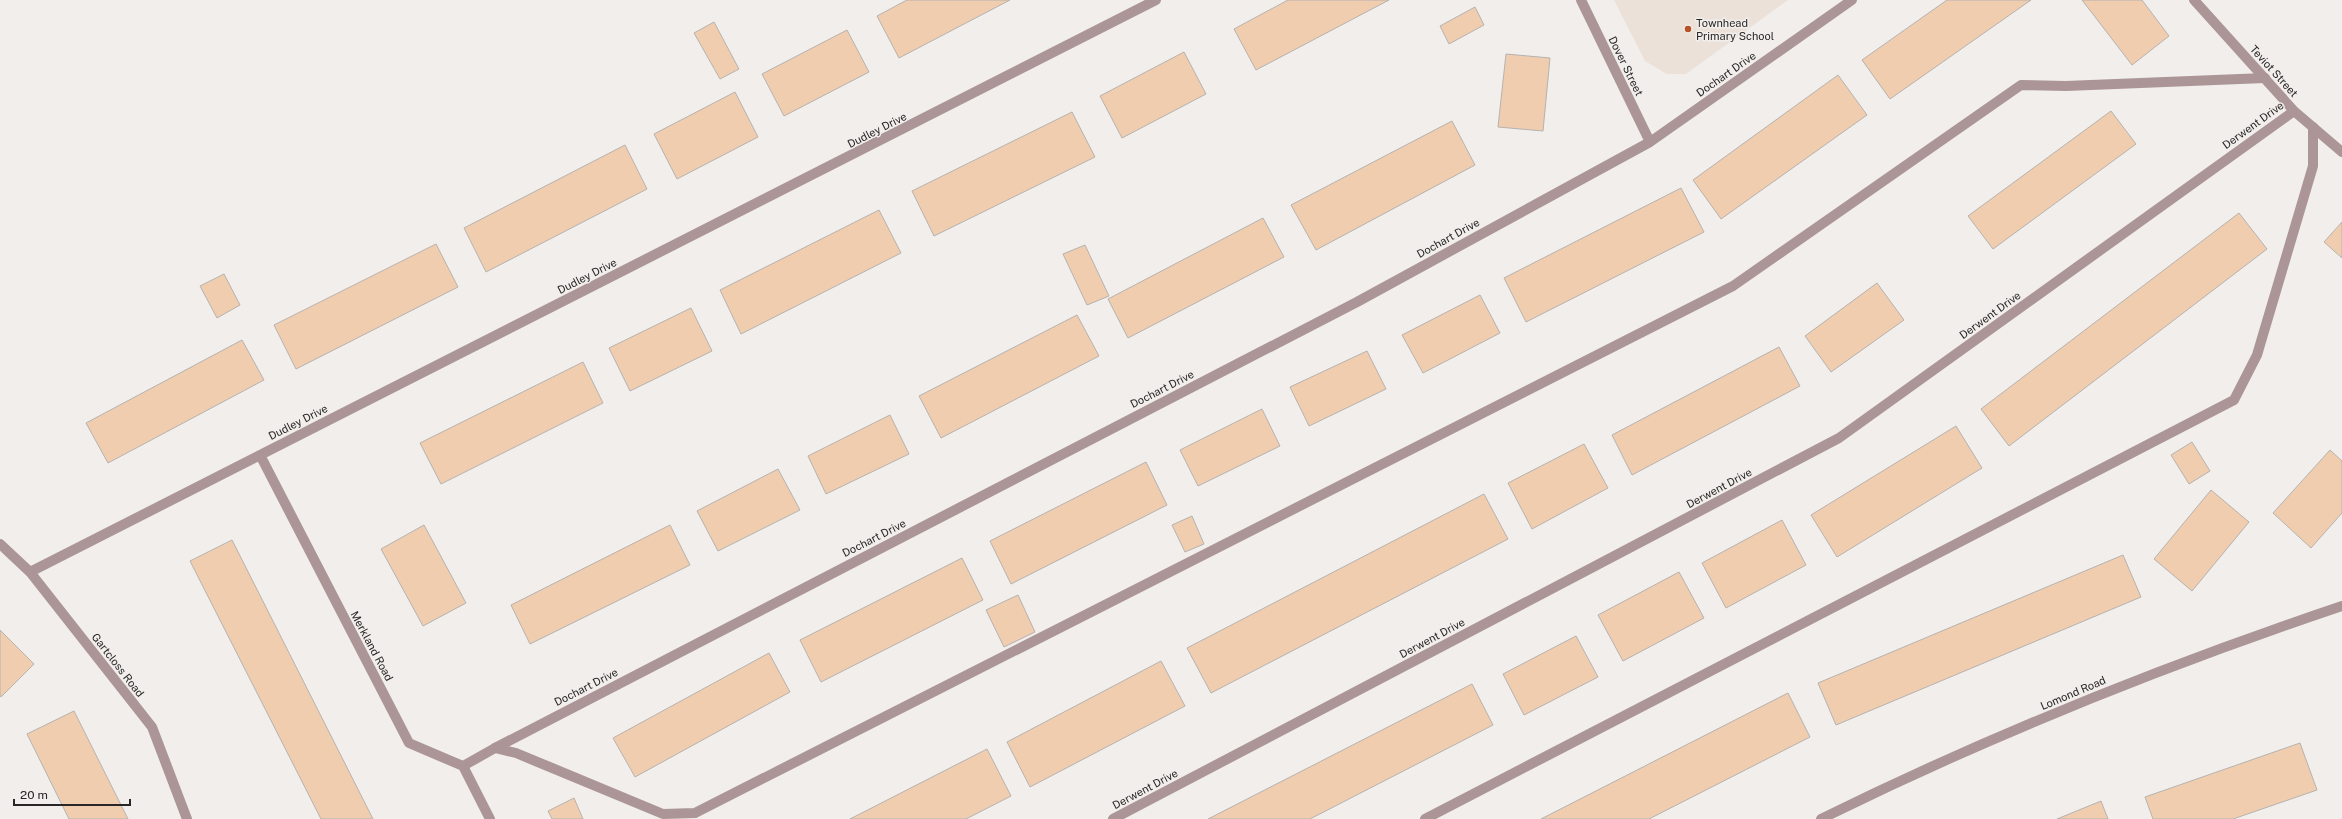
<svg xmlns="http://www.w3.org/2000/svg" width="2342" height="819" font-family="'Public Sans',sans-serif">
<style>
.built{fill:#ebe1d9}
.building{fill:#f1cdb0;stroke:#b5b2af}
.lines{fill:none;stroke-linecap:round;stroke-linejoin:round}
.service{stroke:#ab9597;stroke-width:10}
.minor{stroke:#ab9597;stroke-width:10}
.tertiary{stroke:#ab9597;stroke-width:10}
.poi-dot{fill:#b95327;stroke:#f1eeeb;stroke-width:1.5}
.labels{text-anchor:middle;dominant-baseline:central;stroke-width:3;stroke-linejoin:round;paint-order:stroke}
.poi-label{font-size:11px;fill:#282626;stroke:#f1eeeb;text-anchor:start}
.street-label{font-size:11px;fill:#282626;stroke:#f1eeeb}
</style>
<rect width="100%" height="100%" fill="#f1eeeb"/>
<!-- built -->
<path class="built" d="M1614 0H1788L1686 74H1667L1645 61Z"/>
<!-- building -->
<path class="building" d="M907 0H1010L899 58 877 16Z
M1288 0H1389L1256 70 1234 29Z
M1947 0H2031L1890 99 1862 60Z
M2082 0H2142L2169 36 2132 65Z
M1475 7 1484 25 1449 44 1440 26Z
M714 22 739 69 720 79 694 33Z
M847 30 869 72 784 116 762 74Z
M1184 52 1206 94 1122 138 1100 96Z
M1506 54 1550 58 1543 131 1498 127Z
M1838 75 1867 115 1721 219 1693 180Z
M735 92 758 137 677 179 654 134Z
M2111 111 2136 144 1993 249 1968 216Z
M1072 112 1095 157 934 236 912 191Z
M1452 121 1475 165 1316 250 1291 205Z
M625 145 647 189 486 272 464 228Z
M1681 188 1704 232 1526 322 1504 278Z
M879 210 901 253 741 334 720 290Z
M2239 213 2267 249 2009 446 1981 409Z
M1263 218 1284 257 1128 338 1108 299Z
M2342 222V258L2324 242Z
M436 244 458 287 296 369 274 325Z
M1085 245 1109 296 1087 305 1063 254Z
M224 274 240 305 217 318 200 286Z
M1877 283 1904 320 1831 372 1805 336Z
M1480 295 1500 333 1423 373 1402 335Z
M691 308 712 351 630 391 609 348Z
M1077 315 1099 356 941 438 919 396Z
M242 340 264 380 108 463 86 423Z
M1779 347 1800 386 1632 475 1612 435Z
M1367 351 1386 389 1309 426 1290 387Z
M583 362 603 403 441 484 420 443Z
M1262 409 1280 446 1198 486 1180 450Z
M890 415 909 454 826 494 808 456Z
M1956 426 1982 468 1837 557 1811 515Z
M2192 442 2210 471 2189 484 2171 455Z
M1584 444 1608 488 1532 529 1508 483Z
M2330 450 2342 461V513L2311 548 2273 513Z
M1146 462 1167 505 1011 584 990 541Z
M778 469 800 510 718 551 697 511Z
M2211 490 2249 522 2192 591 2154 559Z
M1484 494 1508 539 1211 693 1187 648Z
M1192 516 1204 544 1185 552 1172 525Z
M1782 520 1806 565 1726 608 1702 563Z
M424 525 466 603 423 626 381 549Z
M670 525 690 565 530 644 511 605Z
M232 540 373 819H321L190 561Z
M2123 555 2141 597 1836 725 1818 683Z
M962 558 983 600 821 682 800 640Z
M1679 572 1704 618 1623 661 1598 615Z
M1018 595 1035 632 1004 647 986 610Z
M0 630 34 664 1 697 0 695Z
M1576 636 1598 677 1524 715 1503 674Z
M769 653 790 692 635 777 613 738Z
M1161 661 1185 706 1030 787 1007 742Z
M1472 684 1493 725 1310 819H1208Z
M1788 693 1810 737 1649 819H1541Z
M74 711 128 819H69L27 734Z
M2300 743 2317 790 2233 819H2153L2145 797Z
M987 749 1011 796 966 819H850Z
M574 798 583 819H552L548 811Z
M2101 801 2108 819H2057Z"/>
<g class="lines">
<!-- service -->
<path class="service" d="M495 748 516 753 663 814 695 813 1733 286 2021 85 2066 86 2265 78
M1425 819 2234 400 2257 355 2313 166V127"/>
<!-- minor -->
<path class="minor" d="M1581 0 1650 142
M2194 0 2294 111 2342 152
M260 455 409 743 463 766 490 819
M0 544 30 572 152 727 187 819
M30 572 1156 0
M463 766 495 748 1357 302 1650 142 1852 0
M1113 819 1839 438 2294 111"/>
<!-- tertiary -->
<path class="tertiary" d="M1821 819C1989 736 2164 666 2342 606"/>
</g>
<!-- markers -->
<circle class="poi-dot" cx="1688" cy="29" r="4"/>
<g class="labels">
<!-- poi labels -->
<g class="poi-label">
<text x="1696" y="23">Townhead<tspan x="1696" dy="13">Primary School</tspan></text>
</g>
<!-- street labels -->
<g class="street-label">
<text transform="translate(1626 66) rotate(64)">Dover Street</text>
<text transform="translate(2274 71) rotate(48)">Teviot Street</text>
<text transform="translate(1726 74) rotate(-35)">Dochart Drive</text>
<text transform="translate(2253 125) rotate(-36)">Derwent Drive</text>
<text transform="translate(877 130) rotate(-27)">Dudley Drive</text>
<text transform="translate(1448 238) rotate(-29)">Dochart Drive</text>
<text transform="translate(587 276) rotate(-27)">Dudley Drive</text>
<text transform="translate(1990 315) rotate(-36)">Derwent Drive</text>
<text transform="translate(1162 389) rotate(-27)">Dochart Drive</text>
<text transform="translate(298 422) rotate(-27)">Dudley Drive</text>
<text transform="translate(1719 488) rotate(-28)">Derwent Drive</text>
<text transform="translate(874 538) rotate(-27)">Dochart Drive</text>
<text transform="translate(1432 638) rotate(-28)">Derwent Drive</text>
<text transform="translate(372 646) rotate(62)">Merkland Road</text>
<text transform="translate(118 665) rotate(52)">Gartcloss Road</text>
<text transform="translate(586 687) rotate(-27)">Dochart Drive</text>
<text transform="translate(2073 693) rotate(-23)">Lomond Road</text>
<text transform="translate(1145 789) rotate(-28)">Derwent Drive</text>
</g>
</g>
<!-- scale -->
<path d="M14 799v6h116v-6" fill="none" stroke="#282626" stroke-width="2"/>
<text x="20" y="799" font-size="12" fill="#282626" stroke="#f1eeeb" stroke-width="3" paint-order="stroke">20 m</text>
</svg>
